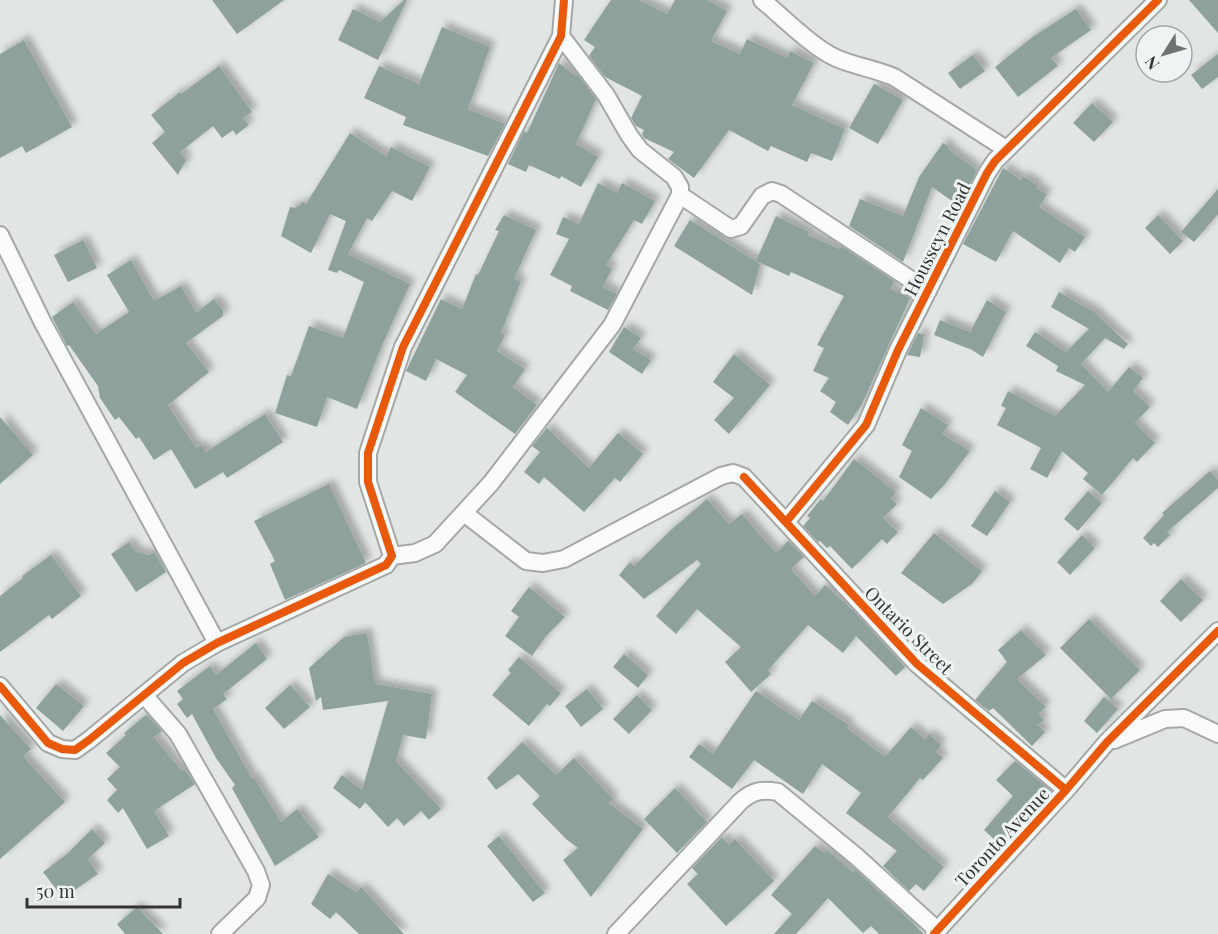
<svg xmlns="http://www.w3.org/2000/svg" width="1218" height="934" viewBox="0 0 1218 934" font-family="'Playfair Display',serif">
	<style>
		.building { fill: #8ea19d; filter: url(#shadow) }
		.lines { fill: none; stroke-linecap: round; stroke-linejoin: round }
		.street-casing { stroke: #a4a8a6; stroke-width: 20 }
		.street { stroke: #fafbfb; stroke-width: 16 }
		.cycleway-casing { stroke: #edf4f3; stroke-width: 11 }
		.cycleway { stroke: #e8590c; stroke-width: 8 }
		.labels { text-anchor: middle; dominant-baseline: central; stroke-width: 6; stroke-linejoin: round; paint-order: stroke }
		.street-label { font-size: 18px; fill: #323534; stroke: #edf4f3 }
	</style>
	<defs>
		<filter id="shadow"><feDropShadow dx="5.5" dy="-5.5" stdDeviation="3" flood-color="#0004"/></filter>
	</defs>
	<rect width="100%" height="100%" fill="#e1e6e4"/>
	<path class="building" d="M212,0H284L237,34Z
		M404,0H407L378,60L338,40L353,9L380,22Z
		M611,0H639L667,14L675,0H707L727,11L711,41L740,54L747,39L787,58L790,51L814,63L792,105L845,129L832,161L811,153L807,162L771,146L768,151L729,130L694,178L668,159L674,152L644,138L642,134L644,130L636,126L631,118L642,96L605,77L589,56L595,47L584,40Z
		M1189,0H1218V33Z
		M1076,9L1091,30L1051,58L1058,66L1018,97L995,67L1034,36Z
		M442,27L490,47L468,109L505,124L488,156L403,125L406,117L364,98L379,66L419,84Z
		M24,40L72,127L26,153L22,146L0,158V54Z
		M1218,54V77L1202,89L1191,75Z
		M973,55L985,71L960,89L948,73Z
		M559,63L576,76L577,74L596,99L576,144L598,157L581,187L561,176L560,179L529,165L526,172L508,164L524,131L527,133Z
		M219,66L252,112L243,118L249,125L236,135L233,130L222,138L213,126L180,152L186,160L178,175L152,143L165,132L151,115L180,92L181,94Z
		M874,84L903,100L878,144L849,128Z
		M1092,103L1113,122L1094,142L1073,123Z
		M350,133L386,156L391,147L430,167L412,201L392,191L372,221L367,218L348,254L410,284L382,345L357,409L327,397L317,427L275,413L287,375L291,376L309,326L343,338L364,282L339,270L337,273L328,270L346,221L330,214L311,253L281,236L290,207L296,208L303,202L306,204Z
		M943,143L949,147L948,149L977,170L959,206L932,187L903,262L849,226L860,199L903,216L919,177Z
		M1003,168L1021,180L1023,176L1038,186L1036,188L1047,194L1039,207L1085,237L1075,252L1069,248L1060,263L1013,231L996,262L963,244Z
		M598,183L617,193L622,183L655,201L642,224L634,220L606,265L612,268L603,287L617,294L608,310L570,291L572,286L550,275L569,239L556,234L563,217L579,224Z
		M1218,189V214L1194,242L1181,232Z
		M504,215L536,230L514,279L521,281L501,333L505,335L497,351L525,369L513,387L537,405L515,434L455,392L467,375L436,359L426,381L406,371L441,299L462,309L476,274L478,275L499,231L495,230Z
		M1158,215L1183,241L1170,254L1145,228Z
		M776,216L809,232L808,235L840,249L841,246L894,281L891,289L910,298L862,404L848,425L830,412L836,402L820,391L829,378L813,371L824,348L817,345L844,296L791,272L789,276L756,261Z
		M690,220L760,264L752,295L674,246Z
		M83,240L97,268L68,282L54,255Z
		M131,260L154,301L181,286L196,313L214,299L223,310V316L186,343L209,372L168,405L196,448L201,445L206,452L265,414L283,442L227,478L223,472L195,489L171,449L154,460L139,437L136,439L119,417L115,420L100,398L98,386L69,345L67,346L52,317L73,302L96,334L129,312L107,275Z
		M1059,292L1094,312L1128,344L1124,349L1105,338L1081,364L1108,392L1129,367L1143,378L1133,391L1150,407L1135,423L1155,443L1137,462L1133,458L1102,495L1083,479L1088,473L1062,451L1047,478L1030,469L1041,448L997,425L1006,408L1001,406L1008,391L1055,416L1085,385L1056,371L1058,366L1026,346L1035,332L1066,352L1089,329L1051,307Z
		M987,300L1006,312L983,357L972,350L934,335L940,320L970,332Z
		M624,327L641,338L633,349L651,360L642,374L609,352Z
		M918,333L924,334L920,357L907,355Z
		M734,354L770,385L729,434L714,420L734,398L713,382Z
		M921,408L948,425L942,434L970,451L944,485L931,499L899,477L912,451L902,445Z
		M0,417L33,455L0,484Z
		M547,428L589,468L618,433L643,454L620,482L615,478L584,512L544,477L539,484L524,472L540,452L532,446Z
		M854,459L896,492L891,499L897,504L883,518L898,532L887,544L882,539L852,569L830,546L827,548L820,541L818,542L803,526L810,518L807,516L821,499L823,501Z
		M1210,471L1218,480V488L1167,532L1170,535L1158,547L1154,543L1151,546L1143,538L1164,515L1162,513Z
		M329,484L366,563L285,600L270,564L275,561L254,521Z
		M995,491L1010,502L987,536L971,526Z
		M1088,491L1102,503L1078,531L1064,519Z
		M707,499L729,524L742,514L776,553L788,541L804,557L791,569L815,596L825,585L853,610L905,667L896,676L856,636L843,653L808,625L768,670L771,674L751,692L725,662L741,647L697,609L676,634L656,616L701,564L697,560L644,599L619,575L630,562L634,566L671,530Z
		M934,533L982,571L972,584L943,604L901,573Z
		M1082,535L1095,548L1070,575L1057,562Z
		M129,542L136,552L149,555L154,552L166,572L136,592L111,554Z
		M51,555L81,596L52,619L49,615L0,652V596L23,578L22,576Z
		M1181,579L1203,600L1181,622L1160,601Z
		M529,587L565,617L546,636L532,656L505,636L519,617L511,611Z
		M1089,619L1140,670L1111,699L1060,648Z
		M1021,630L1046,655L1017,679L1046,707L1038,714L1044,720L1038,725L1045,732L1032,746L993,708L989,711L975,700L1007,662L998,650Z
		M367,633L375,684L432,694L426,739L403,735L396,761L441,809L429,820L421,811L404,826L397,818L388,827L365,802L360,809L333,788L342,775L362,790L388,701L323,710L321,697L316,701L309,668L344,637Z
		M256,643L267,659L223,694L227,699L213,709L252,779L254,778L281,822L297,809L319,837L275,866L232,788L235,785L216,758L192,714L187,718L177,704L183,699L177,691L210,666L216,675Z
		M624,654L648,675L638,688L613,667Z
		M519,657L561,693L550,706L547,704L529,726L492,695L511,673L508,670Z
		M56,684L84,706L63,731L36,708Z
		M290,685L310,707L284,729L265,708Z
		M587,689L603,709L581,727L565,706Z
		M756,691L799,720L812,701L849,725L847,728L885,757L911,727L925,739L929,734L941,745L936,752L943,758L923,780L920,778L888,817L944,867L924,891L916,884L909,891L883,866L897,851L846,813L861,793L822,764L803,794L754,760L732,789L689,757L699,744L713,754Z
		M637,695L652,710L629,734L613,719Z
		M1104,697L1118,709L1097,733L1084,721Z
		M0,715L31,749L23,756L65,802L0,859Z
		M146,715L162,731L154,737L182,771L184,769L195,784L154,811L169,836L147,849L123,808L118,813L107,800L117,790L107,779L120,767L106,753L126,735L124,733Z
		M522,742L556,775L574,758L613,799L609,803L643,829L591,897L563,860L578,848L566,839L532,804L540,796L518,774L496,790L487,778Z
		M1015,761L1051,791L1031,813L1028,811L999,844L984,830L1013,796L996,780Z
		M675,788L707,822L677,853L644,819Z
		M92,829L105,843L88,859L98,874L63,898L43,872L67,854Z
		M499,836L545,893L533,902L487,846Z
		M722,837L729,845L735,839L774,881L726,926L687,884L698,874L692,868Z
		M815,846L824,853L827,850L853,872L855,869L924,934H879L871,926L863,933L828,898L796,934H774L792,914L771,895Z
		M328,874L356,892L361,887L404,934H359L336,912L330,919L311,904Z
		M137,907L163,934H125L117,924Z"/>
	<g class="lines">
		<g class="street-casing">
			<path id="street" d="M762,0C784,18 812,47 836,58C854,66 875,69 894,77L1006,149
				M680,195L731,229L741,226L762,196L772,191L781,194L928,291
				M0,235L43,323L217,643
				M464,513L526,561L543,563L564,559L721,476L733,473L744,477L917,664L1066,790
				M786,522L866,425L898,350L987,173L995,161L1158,0
				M392,556L415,553L435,544L491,483L612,325L680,195V187L674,177L640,150L629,135L606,95L561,36
				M0,686L48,743L62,749L75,750L89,740L183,663L217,643L386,565L392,556L368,482V453L403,347L561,36L564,0
				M144,695L178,734L256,871L261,885L257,898L220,934
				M1114,740L1165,719L1184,718L1218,734
				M616,934L740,802C752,791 761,789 778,792L857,857L937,930
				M934,934L1066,790L1107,742L1218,631"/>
		</g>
		<use href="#street" class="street"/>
		<g class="cycleway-casing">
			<path id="cycleway" d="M744,477L917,664L1066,790
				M786,522L866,425L898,350L987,173L995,161L1158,0
				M0,686L48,743L62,749L75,750L89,740L183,663L217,643L386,565L392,556L368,482V453L403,347L561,36L564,0
				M934,934L1066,790L1107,742L1218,631"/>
		</g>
		<use href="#cycleway" class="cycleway"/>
	</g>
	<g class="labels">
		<g class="street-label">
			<text transform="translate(937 239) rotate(-63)">Housseyn Road</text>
			<text transform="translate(909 630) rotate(45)">Ontario Street</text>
			<text transform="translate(1002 837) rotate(-47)">Toronto Avenue</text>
		</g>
	</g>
	<g transform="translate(1164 54) rotate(233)"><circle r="28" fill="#edf4f3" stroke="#a2a8a7" stroke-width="1.5"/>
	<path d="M0-4.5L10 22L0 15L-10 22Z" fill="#6f7372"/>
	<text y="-9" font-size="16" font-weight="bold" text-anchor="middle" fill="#323534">N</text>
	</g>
	<path d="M27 898v9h153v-9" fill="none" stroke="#323534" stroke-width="3"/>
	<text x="36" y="898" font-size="18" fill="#323534" stroke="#edf4f3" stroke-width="4.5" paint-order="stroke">50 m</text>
</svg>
